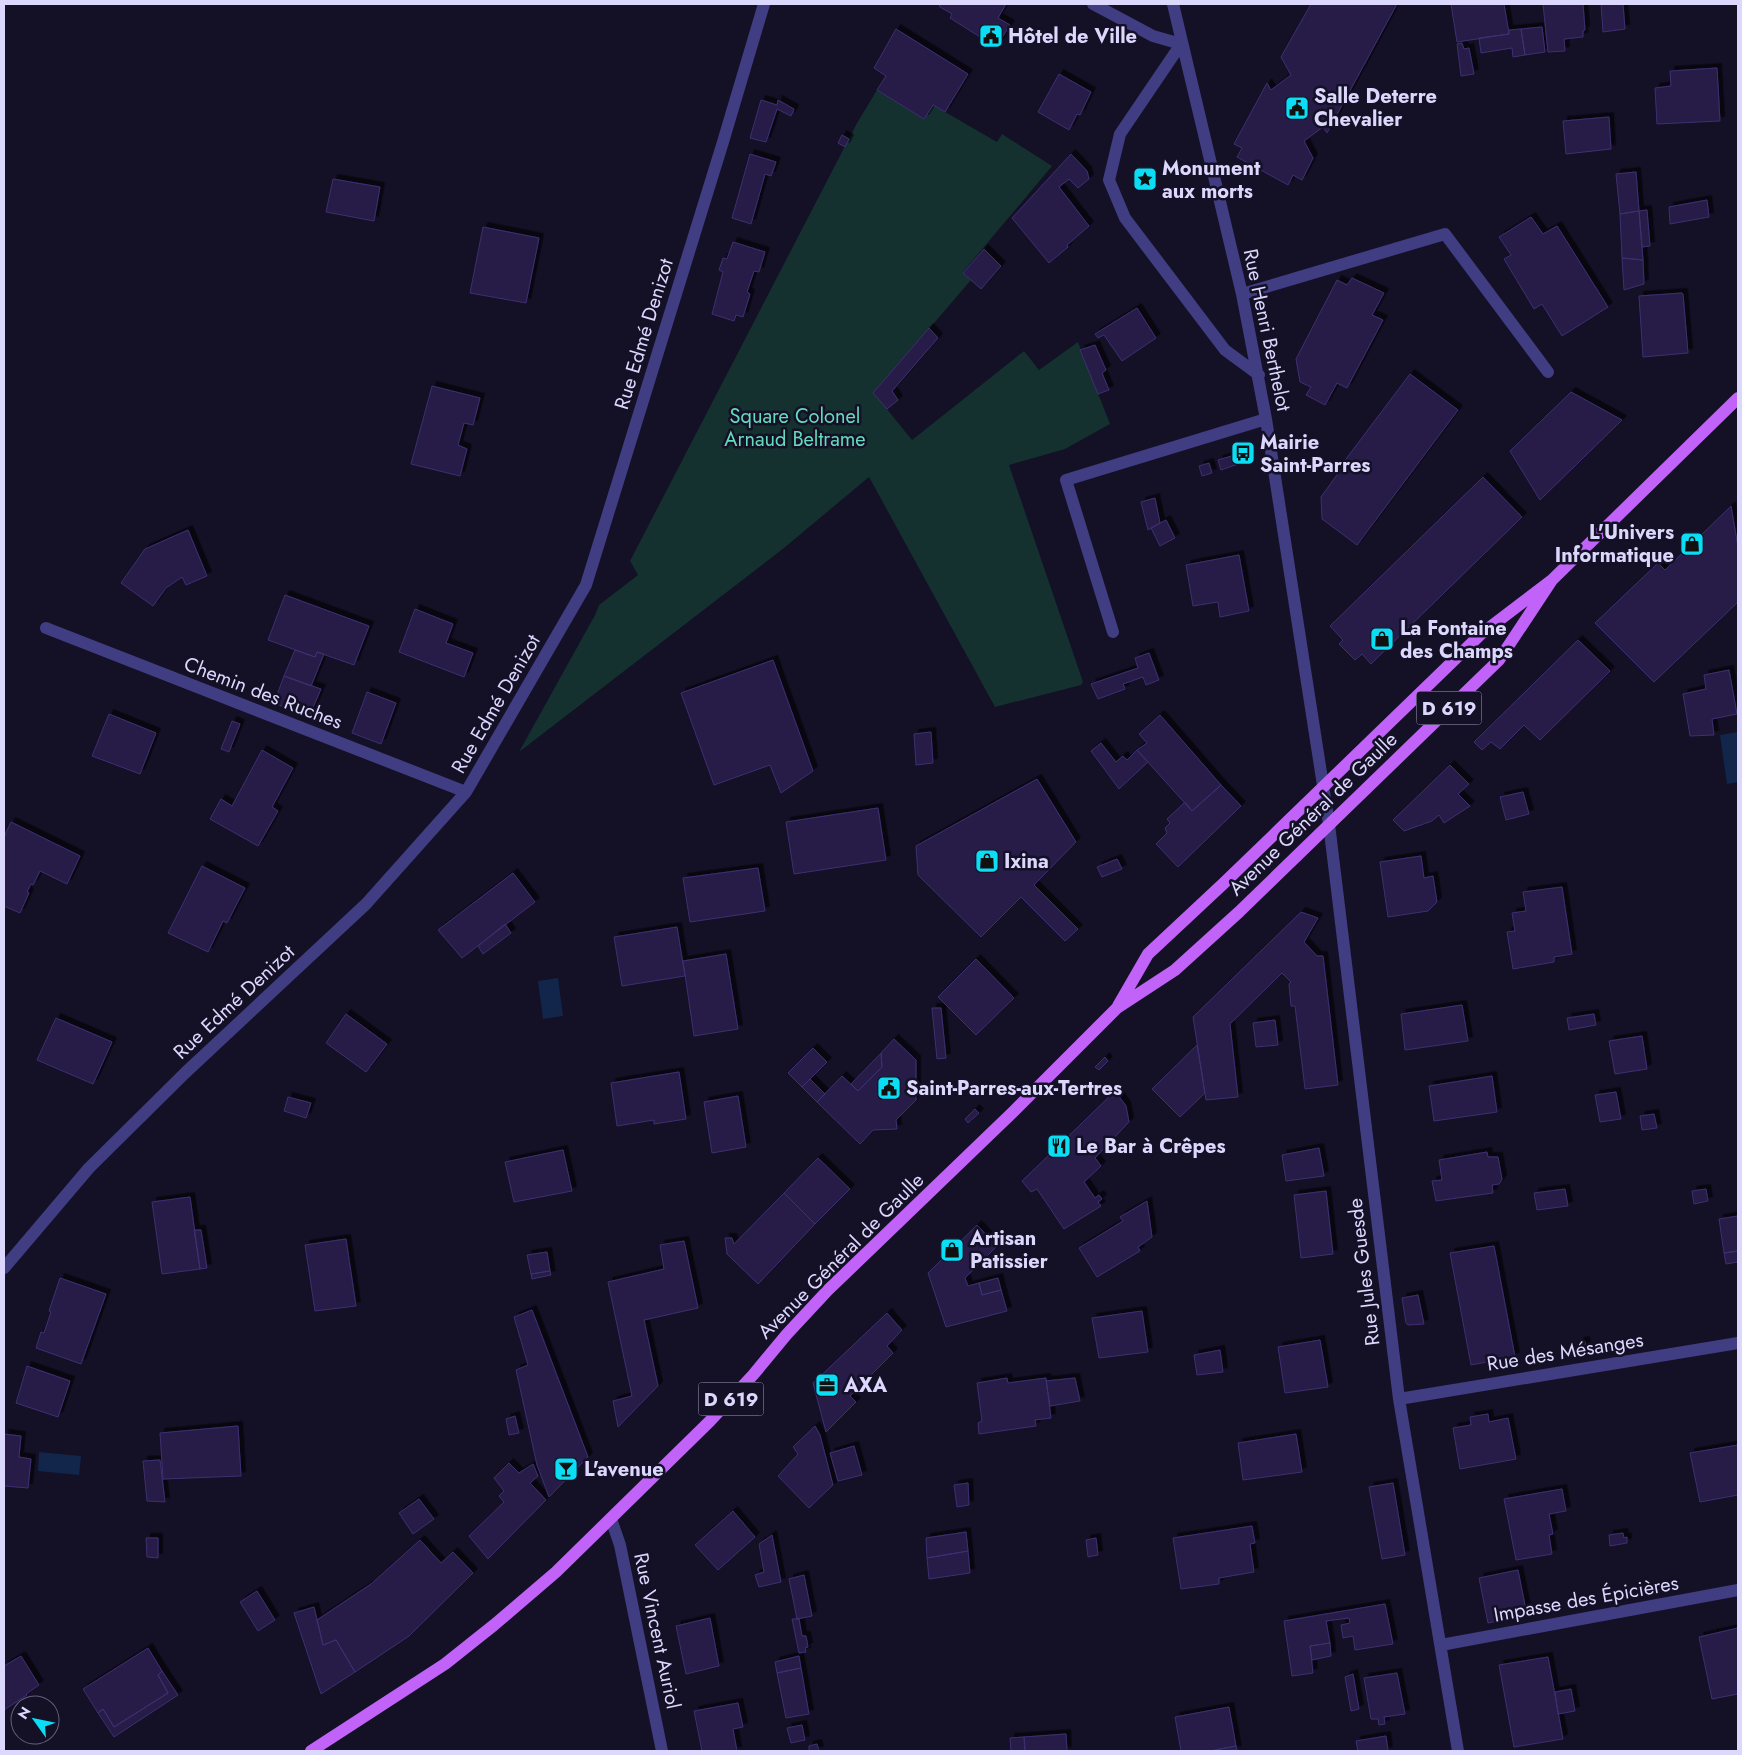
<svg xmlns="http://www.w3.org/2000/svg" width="1742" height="1755" viewBox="0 0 1742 1755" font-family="Jost,sans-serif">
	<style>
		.green { fill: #14302f }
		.water { fill: #11264a }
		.building { fill: #261d46; stroke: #3d3071; filter: url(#shadow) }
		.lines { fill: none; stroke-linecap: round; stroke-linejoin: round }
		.minor { stroke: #403d83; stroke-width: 12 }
		.major { stroke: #c163f9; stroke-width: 12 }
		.labels { text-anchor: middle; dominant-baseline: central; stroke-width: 5; stroke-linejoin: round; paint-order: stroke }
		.shield { fill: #141026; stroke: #a09bbc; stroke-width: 1 }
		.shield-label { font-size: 19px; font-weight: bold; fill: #dcd7fd }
		.poi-label { font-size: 20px; font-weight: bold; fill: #dcd7fd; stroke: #141026; text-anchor: start }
		.street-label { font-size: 20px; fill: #dcd7fd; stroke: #141026 }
		.park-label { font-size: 20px; fill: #65dbbe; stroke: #141026 }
	</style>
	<defs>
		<filter id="shadow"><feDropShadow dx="4.5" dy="-4.5" stdDeviation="0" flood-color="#0009"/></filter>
	</defs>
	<rect width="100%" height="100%" fill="#141026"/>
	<path class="green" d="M877,90L924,119L933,105L997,142L1002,134L1052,166L963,272L971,280L874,393L912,440L1024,351L1039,370L1078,342L1110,424L1065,449L1009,465L1083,682L1081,685L995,707L869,477L784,548L519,752L595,615L599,605L638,575L630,561L857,123Z"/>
	<path class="water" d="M1738,732V782L1727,784L1720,735Z
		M558,978L563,1016L543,1019L538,981Z
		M39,1452L81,1456L79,1475L38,1471Z"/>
	<path class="building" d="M939,4H1006L998,18L1010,25L996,47L950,18L952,14L940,7Z
		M1311,4H1397L1327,133L1323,127L1304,141L1313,158L1302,180L1293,175L1288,185L1237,157L1242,148L1234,144L1267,83L1271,90L1291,75L1281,57Z
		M1451,4H1504L1509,34L1457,42Z
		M1543,4H1583L1585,30L1583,31V37L1564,39L1565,51L1548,52Z
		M1601,4H1623L1625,29L1603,32Z
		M1542,27L1545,52L1525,55L1521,29Z
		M896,29L968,74L945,112L933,105L924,119L877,90L886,76L874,68Z
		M1521,29L1525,55L1513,57L1512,48L1481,53L1479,38L1509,34V30Z
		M1462,43L1464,49L1469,48L1474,74L1461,76L1457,44Z
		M1717,68L1720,121L1657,124L1655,88L1671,86L1670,71Z
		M1059,74L1091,92L1080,115L1077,114L1069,130L1038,112Z
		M761,100L777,105L778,100L794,109L791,116L777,109L766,142L750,138Z
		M1609,117L1611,149L1566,154L1563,121Z
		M842,135L849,139L845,147L838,143Z
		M750,154L776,162L771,176L765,174L751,224L732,218Z
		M1071,154L1087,171L1089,179L1078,188L1069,179L1059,187L1089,226L1067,245L1068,247L1049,263L1012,218Z
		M1636,172L1639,211L1620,214L1616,174Z
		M333,179L380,187L374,221L326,212Z
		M1707,200L1709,217L1670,224L1669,207Z
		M1647,210L1650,246L1642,247L1639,211Z
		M1639,211L1643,260L1622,258L1620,214Z
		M1531,217L1543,234L1557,226L1608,307L1562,336L1542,304L1534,309L1504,259L1511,255L1499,237Z
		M483,227L539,238L526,303L470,293Z
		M733,242L765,252L759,272L754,271L747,292L750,294L743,317L736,315L734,321L712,314L723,272L719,270L723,258L727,259Z
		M984,249L1001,266L981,289L963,273Z
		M1622,258L1643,260L1644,284L1624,290Z
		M1352,278L1384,293L1372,315L1383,320L1347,388L1337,383L1325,405L1306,395L1311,387L1300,382L1296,359L1337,280L1347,285Z
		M1682,293L1683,294L1688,353L1643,357L1639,296Z
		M1137,308L1156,338L1122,361L1104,335L1098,338L1095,334Z
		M929,328L938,338L892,391L898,400L887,409L873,393Z
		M1095,345L1106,370L1102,373L1109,390L1098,394L1080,350Z
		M1410,374L1458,410L1357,545L1322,519L1321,497L1342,468L1340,467Z
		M432,386L480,398L473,425L464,423L458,445L467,449L460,476L411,464Z
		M1571,392L1622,420L1540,500L1510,451Z
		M1235,455L1238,464L1221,470L1218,460Z
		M1209,463L1212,473L1202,476L1199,466Z
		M1483,477L1522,517L1371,664L1362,654L1355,660L1339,644L1343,640L1330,626Z
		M1155,498L1160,523L1148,530L1141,502Z
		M1731,506L1738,547V602L1654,682L1595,623L1658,563L1665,570Z
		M1166,520L1175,538L1160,546L1151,528Z
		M188,530L207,576L186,585L182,577L166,588L153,606L121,583L145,549Z
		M1239,555L1249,611L1220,617L1218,602L1193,606L1186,565Z
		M285,595L369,626L354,665L317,652L315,657L268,640Z
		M415,609L453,624L446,643L473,653L464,677L399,652Z
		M1578,640L1610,671L1540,740L1524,725L1500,749L1491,742L1482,750L1474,742Z
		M295,650L315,657L317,652L324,654L311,686L284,676Z
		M1149,653L1159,680L1146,685L1143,677L1123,684L1125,689L1098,699L1091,684L1138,668L1135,658Z
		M773,660L813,771L781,793L770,765L714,785L681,693Z
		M1729,670L1737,714L1712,719L1714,735L1690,736L1683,694L1706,689L1704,675Z
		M284,676L321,689L309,717L274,703Z
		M367,692L396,703L381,744L352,733Z
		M109,714L156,733L140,774L92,756Z
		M1160,715L1221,785L1192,811L1137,750L1147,743L1139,734Z
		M232,721L240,724L229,752L221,749Z
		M931,732L933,763L916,765L914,734Z
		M1101,743L1116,762L1123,756L1127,760L1137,750L1148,762L1119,789L1091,751Z
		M262,750L293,768L272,807L278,811L258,846L210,819L221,799L232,806Z
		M1450,765L1469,784L1458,794L1470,806L1444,823L1439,815L1432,821L1404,831L1393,820Z
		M1037,779L1076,842L1034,885L1078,929L1065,941L1021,897L981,937L918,875L916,846Z
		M1221,785L1241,806L1178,867L1156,844L1167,833L1165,828L1170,823L1167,819L1185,802L1192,811Z
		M1523,792L1529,814L1506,820L1500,797Z
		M878,808L886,860L794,874L786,822Z
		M11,822L80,856L67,884L40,871L33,885L31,884L27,892L29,893L20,913L4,906V837Z
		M1421,856L1424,878L1433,876L1437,902L1428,911L1388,917L1380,862Z
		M1117,859L1122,869L1102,877L1097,867Z
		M202,866L245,888L227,923L223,921L208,952L168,933Z
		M758,868L765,911L690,922L683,878Z
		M513,873L535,902L462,958L438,930Z
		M1562,887L1572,954L1554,957V962L1513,969L1507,932L1515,931L1512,913L1526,911L1523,892Z
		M1301,912L1318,918L1304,942L1317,956H1323L1338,1085L1305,1089L1295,1006H1291L1289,984L1291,982L1282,973L1230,1024L1238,1097L1206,1100L1193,1017Z
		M505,924L511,933L483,954L478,946Z
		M677,927L685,976L622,986L614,937Z
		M726,954L738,1029L694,1036L683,961Z
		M976,959L1014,998L976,1035L938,997Z
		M1462,1005L1468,1041L1405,1050L1401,1014Z
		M932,1008H941L946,1058L937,1059Z
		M346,1014L387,1044L366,1072L326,1043Z
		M1594,1014L1596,1025L1569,1030L1567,1018Z
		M56,1018L112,1042L93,1084L37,1060Z
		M1275,1020L1278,1045L1256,1047L1253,1023Z
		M1642,1036L1647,1069L1615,1074L1609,1041Z
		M894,1039L916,1060V1100L896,1120L897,1129L873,1130L860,1144L817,1102L842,1076L858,1091L882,1067L881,1053Z
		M1197,1045L1205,1093L1180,1117L1152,1089Z
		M813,1048L827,1062L802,1087L788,1073Z
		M881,1053L882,1067L858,1091L851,1084Z
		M1105,1057L1108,1061L1099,1070L1095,1067Z
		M679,1072L686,1119L654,1124V1120L617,1126L611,1083Z
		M1492,1076L1497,1112L1434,1121L1429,1086Z
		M810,1079L825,1094L817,1102L802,1087Z
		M1115,1091L1126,1106L1129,1122L1095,1158L1101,1166L1084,1182L1095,1198L1099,1195L1102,1199L1098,1202L1101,1206L1064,1229L1037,1189L1031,1192L1022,1181Z
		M1616,1092L1621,1119L1600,1122L1595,1095Z
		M738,1096L746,1147L712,1153L704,1102Z
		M288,1097L311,1103L306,1118L284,1111Z
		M975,1109L979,1113L968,1123L965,1119Z
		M1654,1114L1657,1128L1642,1130L1640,1116Z
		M1319,1148L1324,1176L1286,1181L1282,1155Z
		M563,1150L572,1191L514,1202L505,1162Z
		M1487,1152L1488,1157H1498L1502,1179L1499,1184L1492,1185L1493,1193L1436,1201L1432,1181L1442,1180L1439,1160Z
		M818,1158L850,1189L815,1224L784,1193Z
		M1565,1189L1568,1206L1537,1210L1534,1193Z
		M1706,1189L1708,1201L1694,1204L1692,1191Z
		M1326,1191L1333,1254L1301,1258L1294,1195Z
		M784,1193L815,1224L758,1284L727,1254L725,1238H732L734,1244Z
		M190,1197L200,1269L162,1274L152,1202Z
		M1147,1201L1152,1237L1138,1247L1140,1251L1097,1277L1079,1248L1123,1221L1120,1217Z
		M1738,1216V1251L1724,1253L1719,1219Z
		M977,1225L997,1246L965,1278L968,1286L979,1283L982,1295L1001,1290L1007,1311L946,1327L928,1273Z
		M194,1230H201L207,1268L200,1269Z
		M346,1239L356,1306L315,1311L305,1245Z
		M684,1241L698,1308L644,1320L658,1386L618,1427L613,1401L632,1396L608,1282L664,1269L660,1245Z
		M1494,1246L1515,1357L1471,1365L1450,1253Z
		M1738,1251V1262L1726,1264L1724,1253Z
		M547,1252L550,1271L531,1274L527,1255Z
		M550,1271L551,1275L532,1279L531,1274Z
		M60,1278L106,1294L81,1364L36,1348L41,1332L44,1333L51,1312L49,1311Z
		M998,1278L1001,1290L982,1295L979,1283Z
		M1418,1295L1424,1324L1408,1325L1406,1323L1402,1298Z
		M532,1310L588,1457L549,1497L537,1465L516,1370L528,1365L514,1317Z
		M1142,1311L1148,1352L1099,1358L1092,1318Z
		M887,1313L902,1330L887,1346L893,1353L850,1396L856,1402L826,1432L813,1383Z
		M1320,1340L1328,1387L1285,1393L1278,1347Z
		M1585,1341L1586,1349L1581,1350L1579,1342Z
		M1220,1350L1223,1372L1197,1375L1194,1355Z
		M27,1366L70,1381L58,1417L16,1403Z
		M1007,1378L1008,1383L1046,1378L1051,1418L1035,1420L1036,1426L979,1434L978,1423L982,1421L977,1383Z
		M1075,1378L1080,1401L1050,1406L1046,1381Z
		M1488,1414L1489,1422L1508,1418L1516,1459L1460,1469L1453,1428L1471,1425L1470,1417Z
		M515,1416L519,1433L509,1435L506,1419Z
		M238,1426L241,1476L163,1479L160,1433Z
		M815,1426L820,1435L833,1485L809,1508L778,1476L798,1454L793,1447Z
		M4,1434L21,1436L19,1457L31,1459L28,1488L4,1486Z
		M1296,1434L1302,1472L1243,1480L1238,1443Z
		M1738,1445V1495L1700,1502L1690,1453Z
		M854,1446L862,1475L838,1481L830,1453Z
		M160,1460L165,1502L147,1501L143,1461Z
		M509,1463L519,1473L533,1464L538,1476L530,1483L546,1500L488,1559L469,1536L504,1502L499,1496L504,1491L494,1478Z
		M968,1483L969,1505L957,1507L954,1485Z
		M1393,1483L1405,1555L1382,1559L1369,1487Z
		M1562,1489L1566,1511L1549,1514L1553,1534L1549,1535L1552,1554L1516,1560L1504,1499Z
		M419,1499L434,1519L413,1534L399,1513Z
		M733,1511L755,1537L718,1570L695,1545Z
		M1252,1526L1255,1543L1250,1544L1254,1572L1219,1578V1584L1181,1589L1173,1538Z
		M966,1532L968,1551L927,1558L926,1538Z
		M1623,1533L1624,1538L1627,1537V1543L1610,1546L1609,1535Z
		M772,1535L781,1582L759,1587L755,1575L764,1572L759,1544Z
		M146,1538H158V1558L147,1557Z
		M1096,1538L1098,1555L1088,1557L1086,1540Z
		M420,1540L441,1563L453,1552L473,1573L409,1636L355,1672L336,1640L323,1645L317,1620L371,1584Z
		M968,1551L970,1573L929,1579L927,1558Z
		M1518,1570L1527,1615L1488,1623L1479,1578Z
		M804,1575L812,1616L797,1619L789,1579Z
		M257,1591L275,1620L258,1631L240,1602Z
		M1385,1604L1393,1644L1355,1650L1353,1636L1343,1638L1341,1625L1350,1623L1349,1618L1326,1621L1330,1643L1310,1646L1313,1673L1292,1676L1284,1621Z
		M314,1607L323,1645L336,1640L355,1672L321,1694L294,1613Z
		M710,1618L719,1666L686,1674L676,1626Z
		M792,1619H799L802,1636H806L808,1647L805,1648L806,1652L799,1653Z
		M1738,1628V1694L1712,1699L1699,1637Z
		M1330,1643L1331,1656L1312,1660L1310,1646Z
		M148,1648L162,1671L158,1675L168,1693L114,1727L103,1709L98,1713L83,1689Z
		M21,1656L39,1685L26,1694L27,1695L4,1710V1666Z
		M799,1656L801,1668L777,1673L775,1662Z
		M1548,1657L1563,1739L1514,1747L1499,1665Z
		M801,1668L809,1714L786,1718L777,1673Z
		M162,1671L178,1695L114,1737L98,1713L103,1709L114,1727L168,1693L158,1675Z
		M1397,1673L1405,1714L1384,1717L1385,1724L1379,1725L1378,1719H1371L1364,1678Z
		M1353,1674L1359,1709L1351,1711L1345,1677Z
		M1571,1689L1575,1711L1558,1714L1555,1692Z
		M738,1703L743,1727L733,1729L737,1751H702L694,1711Z
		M1229,1707L1236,1746L1210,1751H1181L1175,1717Z
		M802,1725L805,1740L791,1743L787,1728Z
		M1066,1734L1067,1751H1025L1024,1737Z
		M1386,1736L1388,1751H1358L1356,1741Z
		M1024,1737L1025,1751H1011L1010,1738Z
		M817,1744L819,1751H809V1746Z
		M1236,1746L1237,1750L1210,1751Z"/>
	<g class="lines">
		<path class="minor" d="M1093,4L1153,36L1181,44L1120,134L1109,180L1125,218L1225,350L1259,375
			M1173,4L1242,294L1266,419L1329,824L1399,1399L1458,1751
			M1242,294L1445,234L1548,372
			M46,628L466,792
			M1113,632L1066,480L1266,419
			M4,1268L89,1168L185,1073L366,904L466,792L586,585L723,142L764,4
			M1399,1399L1738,1343
			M611,1519L620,1545L662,1751
			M1441,1645L1738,1590"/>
		<path class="major" d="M1118,1006L1148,954L1224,883L1481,634L1552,580L1738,398
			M311,1751L445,1664L494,1625L556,1572L710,1421L753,1375L787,1334L828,1290L1013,1112L1117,1008L1175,970L1239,912L1499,660L1552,580"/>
	</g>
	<defs>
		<g id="civic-square" transform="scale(1.25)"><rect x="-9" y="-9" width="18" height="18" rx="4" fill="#0bddf5" stroke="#141026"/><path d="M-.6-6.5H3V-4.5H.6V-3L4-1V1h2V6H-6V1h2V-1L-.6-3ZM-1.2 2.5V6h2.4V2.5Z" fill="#111"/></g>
		<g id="sight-square" transform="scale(1.25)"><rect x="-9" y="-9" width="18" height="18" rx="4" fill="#0bddf5" stroke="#141026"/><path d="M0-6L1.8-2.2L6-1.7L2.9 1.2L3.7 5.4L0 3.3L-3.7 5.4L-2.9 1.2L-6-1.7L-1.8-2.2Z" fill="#111"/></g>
		<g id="bus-square" transform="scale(1.25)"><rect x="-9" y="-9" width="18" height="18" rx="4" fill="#0bddf5" stroke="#141026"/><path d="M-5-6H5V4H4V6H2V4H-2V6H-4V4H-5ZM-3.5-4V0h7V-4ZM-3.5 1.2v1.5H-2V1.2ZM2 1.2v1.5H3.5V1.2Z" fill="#111"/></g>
		<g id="shop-square" transform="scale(1.25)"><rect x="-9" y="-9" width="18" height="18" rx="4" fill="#0bddf5" stroke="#141026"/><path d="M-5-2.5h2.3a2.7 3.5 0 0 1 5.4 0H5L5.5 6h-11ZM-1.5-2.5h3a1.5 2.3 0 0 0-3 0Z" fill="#111"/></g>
		<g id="restaurant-square" transform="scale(1.25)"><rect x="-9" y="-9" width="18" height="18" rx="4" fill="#0bddf5" stroke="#141026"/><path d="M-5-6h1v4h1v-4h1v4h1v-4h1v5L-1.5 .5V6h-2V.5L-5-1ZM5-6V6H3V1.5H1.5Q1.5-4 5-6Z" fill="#111"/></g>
		<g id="office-square" transform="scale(1.25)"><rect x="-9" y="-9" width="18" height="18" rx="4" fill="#0bddf5" stroke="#141026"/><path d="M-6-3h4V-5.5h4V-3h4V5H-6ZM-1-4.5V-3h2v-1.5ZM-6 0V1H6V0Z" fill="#111"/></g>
		<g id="bar-square" transform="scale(1.25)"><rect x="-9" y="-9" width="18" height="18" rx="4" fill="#0bddf5" stroke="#141026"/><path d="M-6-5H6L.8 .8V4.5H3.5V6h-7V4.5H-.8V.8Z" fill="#111"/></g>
	</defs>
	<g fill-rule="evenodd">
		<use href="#civic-square" x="991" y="36"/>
		<use href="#civic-square" x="1297" y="108"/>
		<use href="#sight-square" x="1145" y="179"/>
		<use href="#bus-square" x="1243" y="453"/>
		<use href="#shop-square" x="1692" y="544"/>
		<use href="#shop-square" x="1382" y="639"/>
		<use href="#shop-square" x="987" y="861"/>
		<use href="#civic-square" x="889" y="1088"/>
		<use href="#restaurant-square" x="1059" y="1146"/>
		<use href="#shop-square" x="952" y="1250"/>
		<use href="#office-square" x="827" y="1385"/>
		<use href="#bar-square" x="566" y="1469"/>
	</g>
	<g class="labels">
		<g class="shield">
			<rect x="1416.5" y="691.5" width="65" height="33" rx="4"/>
			<rect x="698.5" y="1382.5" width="65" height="33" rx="4"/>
		</g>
		<g class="shield-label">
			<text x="1449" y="708">D 619</text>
			<text x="731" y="1399">D 619</text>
		</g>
		<g class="poi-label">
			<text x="1008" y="36">Hôtel de Ville</text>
			<text x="1314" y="96">Salle Deterre<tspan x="1314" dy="23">Chevalier</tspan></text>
			<text x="1162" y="168">Monument<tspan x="1162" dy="23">aux morts</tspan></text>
			<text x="1260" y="442">Mairie<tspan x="1260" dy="23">Saint-Parres</tspan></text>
			<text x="1674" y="532" text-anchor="end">L'Univers<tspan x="1674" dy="23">Informatique</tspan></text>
			<text x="1400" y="628">La Fontaine<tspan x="1400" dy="23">des Champs</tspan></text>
			<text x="1004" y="861">Ixina</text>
			<text x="906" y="1088">Saint-Parres-aux-Tertres</text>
			<text x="1076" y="1146">Le Bar à Crêpes</text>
			<text x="970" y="1238">Artisan<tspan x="970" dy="23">Patissier</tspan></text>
			<text x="844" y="1385">AXA</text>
			<text x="584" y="1469">L'avenue</text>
		</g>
		<g class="street-label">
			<text transform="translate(1267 330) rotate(78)">Rue Henri Berthelot</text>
			<text transform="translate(644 334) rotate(-73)">Rue Edmé Denizot</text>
			<text transform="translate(263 693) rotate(21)">Chemin des Ruches</text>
			<text transform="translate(496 704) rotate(-60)">Rue Edmé Denizot</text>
			<text transform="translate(1313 814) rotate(-44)">Avenue Général de Gaulle</text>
			<text transform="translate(234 1002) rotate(-43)">Rue Edmé Denizot</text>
			<text transform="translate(841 1256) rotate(-45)">Avenue Général de Gaulle</text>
			<text transform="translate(1364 1272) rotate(-97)">Rue Jules Guesde</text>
			<text transform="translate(1565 1352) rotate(-9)">Rue des Mésanges</text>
			<text transform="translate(1586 1599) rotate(-10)">Impasse des Épicières</text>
			<text transform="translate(657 1631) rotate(78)">Rue Vincent Auriol</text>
		</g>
		<g class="park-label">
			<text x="795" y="416">Square Colonel<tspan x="795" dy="23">Arnaud Beltrame</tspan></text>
		</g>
	</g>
	<rect width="1742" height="1755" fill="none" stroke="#dcd7fd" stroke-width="10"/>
	<g transform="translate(35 1720) rotate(303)"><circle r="24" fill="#141026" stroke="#64607c"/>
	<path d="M0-4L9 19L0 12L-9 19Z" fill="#0bddf5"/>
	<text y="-8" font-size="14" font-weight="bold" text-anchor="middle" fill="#dcd7fd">N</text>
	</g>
</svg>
